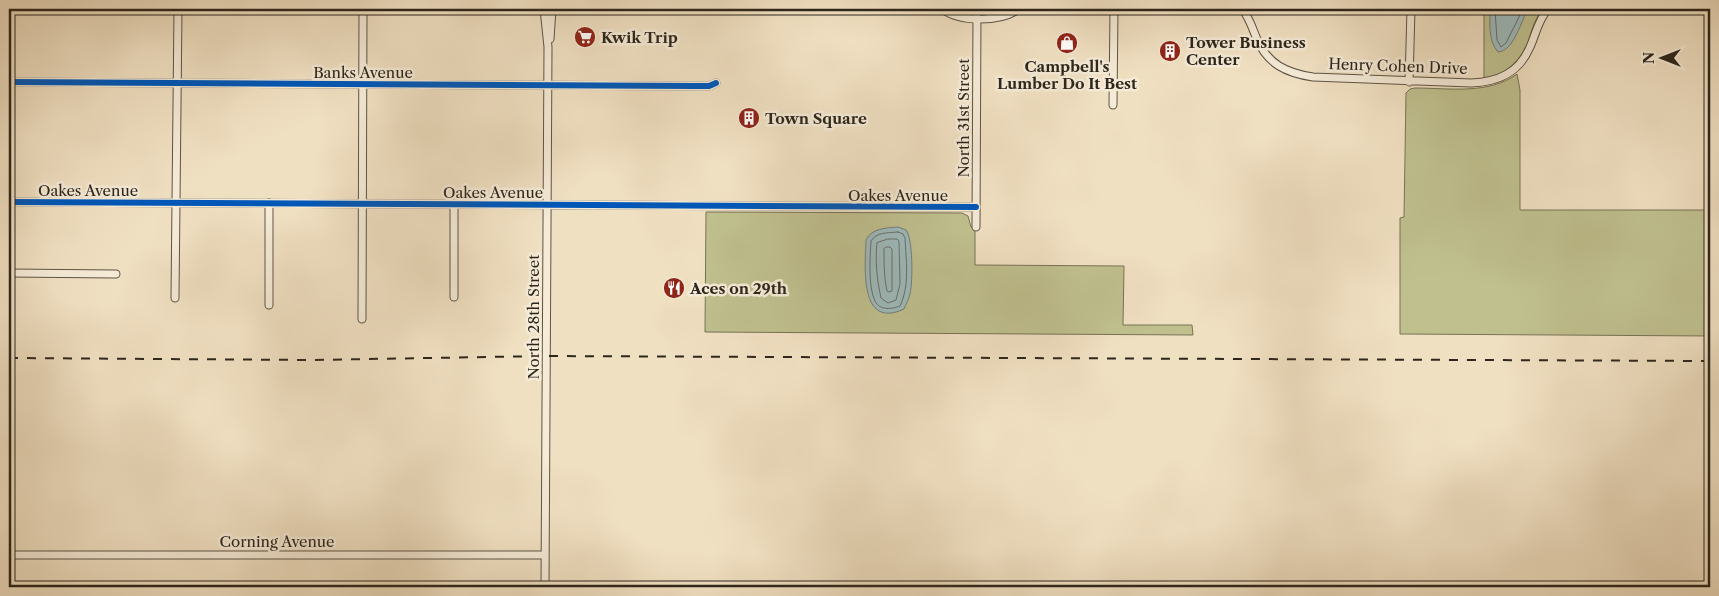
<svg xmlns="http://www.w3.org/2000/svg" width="1719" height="596" viewBox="0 0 1719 596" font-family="'Libre Caslon Text',serif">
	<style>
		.green { fill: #c0c08f; stroke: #767356 }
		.water { fill: #9ebbbd; stroke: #717f7d }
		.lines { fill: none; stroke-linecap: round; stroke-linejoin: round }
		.shore { stroke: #66706c; stroke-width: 1 }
		.street-casing { stroke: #5e5446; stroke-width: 9 }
		.street { stroke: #f5ebd7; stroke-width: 7 }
		.rail { stroke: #2d261c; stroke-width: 2; stroke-dasharray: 9 9; stroke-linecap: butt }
		.cycleway-casing { stroke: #f5ebd7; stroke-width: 9 }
		.cycleway { stroke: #0057b8; stroke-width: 6 }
		.labels { text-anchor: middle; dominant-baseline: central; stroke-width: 5; stroke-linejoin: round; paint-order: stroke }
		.poi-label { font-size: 15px; font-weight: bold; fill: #2d261c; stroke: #f5ebd7; text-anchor: start }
		.street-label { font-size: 15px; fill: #2d261c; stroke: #f5ebd7 }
	</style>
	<rect width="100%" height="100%" fill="#f0e0c2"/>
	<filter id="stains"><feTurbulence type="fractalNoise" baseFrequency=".004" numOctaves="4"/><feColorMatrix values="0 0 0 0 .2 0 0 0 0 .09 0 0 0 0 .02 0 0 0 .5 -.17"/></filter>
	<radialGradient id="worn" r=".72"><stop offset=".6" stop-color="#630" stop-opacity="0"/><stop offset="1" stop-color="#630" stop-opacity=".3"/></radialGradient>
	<path class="green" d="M1484,9H1543C1533,21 1531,34 1526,48C1519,65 1501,76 1484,79Z
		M1517,74L1520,90V210H1710V336L1400,334V218L1404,217L1406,93L1410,89L1415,88C1449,88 1488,95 1517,74Z
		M706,212L962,213L968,216L971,227H975V265L1124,266L1123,325H1192L1193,335L705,332Z"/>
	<path class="water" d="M1490,9H1528C1521,21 1514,51 1498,52C1488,41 1490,23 1490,9Z
		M898,227L906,230C913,239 913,281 910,294C909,299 906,304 904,309C859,330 865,267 866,240C872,228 886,228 898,227Z"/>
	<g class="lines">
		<path class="shore" d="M1495,9L1497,40L1501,47L1506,43L1523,9
			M898,232L903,234L905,238C906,260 910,285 900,306C892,309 880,311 875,301C868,287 870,257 871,241C876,232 888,233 898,232Z
			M888,239H897L899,241L900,284L896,300L888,303L881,298C877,280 875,261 877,243Z
			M886,247H890L892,249V291L889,292L887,291C884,277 884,263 884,249Z"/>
		<g class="street-casing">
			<path id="street" d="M544,9L548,47L545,587
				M942,9C961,23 1000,22 1019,9
				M1242,9C1249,17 1252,27 1256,37C1267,64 1286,73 1313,77L1471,83C1498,82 1519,73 1530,47C1536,34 1538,20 1548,9
				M550,39L552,9
				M9,82L694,86H709L716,83
				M1409,82L1411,9
				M1113,105L1114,9
				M9,202L976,207
				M269,203V305
				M976,227L977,9
				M9,273L116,274
				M454,297V205
				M175,298L178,9
				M362,319L363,9
				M9,555H545"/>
		</g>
		<use href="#street" class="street"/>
		<path class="rail" d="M9,358L312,360L546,356L1710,361"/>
		<g class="cycleway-casing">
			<path id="cycleway" d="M9,82L694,86H709L716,83
				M9,202L976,207"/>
		</g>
		<use href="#cycleway" class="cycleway"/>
	</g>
	<defs>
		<g id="supermarket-disc" transform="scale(1.125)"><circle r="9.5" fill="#8f2418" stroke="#f5ebd7"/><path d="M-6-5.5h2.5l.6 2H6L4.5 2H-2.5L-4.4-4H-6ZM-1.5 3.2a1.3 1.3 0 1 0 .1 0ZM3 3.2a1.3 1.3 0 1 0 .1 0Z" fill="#fff"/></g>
		<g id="shop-disc" transform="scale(1.125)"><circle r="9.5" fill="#8f2418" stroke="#f5ebd7"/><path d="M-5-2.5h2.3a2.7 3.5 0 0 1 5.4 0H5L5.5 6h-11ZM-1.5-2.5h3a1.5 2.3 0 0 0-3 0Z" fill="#fff"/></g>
		<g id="building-disc" transform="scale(1.125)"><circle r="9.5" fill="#8f2418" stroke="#f5ebd7"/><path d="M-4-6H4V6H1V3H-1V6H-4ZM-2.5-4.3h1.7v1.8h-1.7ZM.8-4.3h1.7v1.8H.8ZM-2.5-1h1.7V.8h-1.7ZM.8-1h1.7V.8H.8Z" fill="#fff"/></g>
		<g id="restaurant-disc" transform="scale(1.125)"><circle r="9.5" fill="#8f2418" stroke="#f5ebd7"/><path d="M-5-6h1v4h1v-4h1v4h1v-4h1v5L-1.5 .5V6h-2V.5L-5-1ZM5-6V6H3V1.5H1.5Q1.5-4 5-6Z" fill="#fff"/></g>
	</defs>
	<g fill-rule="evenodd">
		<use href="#supermarket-disc" x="585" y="37"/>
		<use href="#shop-disc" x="1067" y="43"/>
		<use href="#building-disc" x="1170" y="51"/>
		<use href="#building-disc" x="749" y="118"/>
		<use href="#restaurant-disc" x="674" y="288"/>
	</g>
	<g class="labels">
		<g class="poi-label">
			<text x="601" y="37">Kwik Trip</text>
			<text x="1186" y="42">Tower Business<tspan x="1186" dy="17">Center</tspan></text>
			<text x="1067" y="66" text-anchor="middle">Campbell's<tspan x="1067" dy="17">Lumber Do It Best</tspan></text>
			<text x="765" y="118">Town Square</text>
			<text x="690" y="288">Aces on 29th</text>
		</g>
		<g class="street-label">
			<text transform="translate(1398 66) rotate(2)">Henry Cohen Drive</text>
			<text x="363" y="72">Banks Avenue</text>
			<text transform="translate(963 118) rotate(-90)">North 31st Street</text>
			<text x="88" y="190">Oakes Avenue</text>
			<text x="493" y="192">Oakes Avenue</text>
			<text x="898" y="195">Oakes Avenue</text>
			<text transform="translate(533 317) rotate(-90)">North 28th Street</text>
			<text x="277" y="541">Corning Avenue</text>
		</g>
	</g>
	<rect width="1719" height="596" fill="none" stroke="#f0e0c2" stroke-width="30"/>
	<rect x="10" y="10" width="1699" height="576" fill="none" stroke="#2d261c" stroke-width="2.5"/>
	<rect x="15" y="15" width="1689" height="566" fill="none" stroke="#2d261c"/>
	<g transform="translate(1662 58) rotate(270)" stroke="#f5ebd7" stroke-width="4" paint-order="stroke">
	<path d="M0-4L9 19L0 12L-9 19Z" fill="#2d261c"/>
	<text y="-8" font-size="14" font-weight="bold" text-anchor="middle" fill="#2d261c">N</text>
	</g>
	<rect width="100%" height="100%" filter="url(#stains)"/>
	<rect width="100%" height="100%" fill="url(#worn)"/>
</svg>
